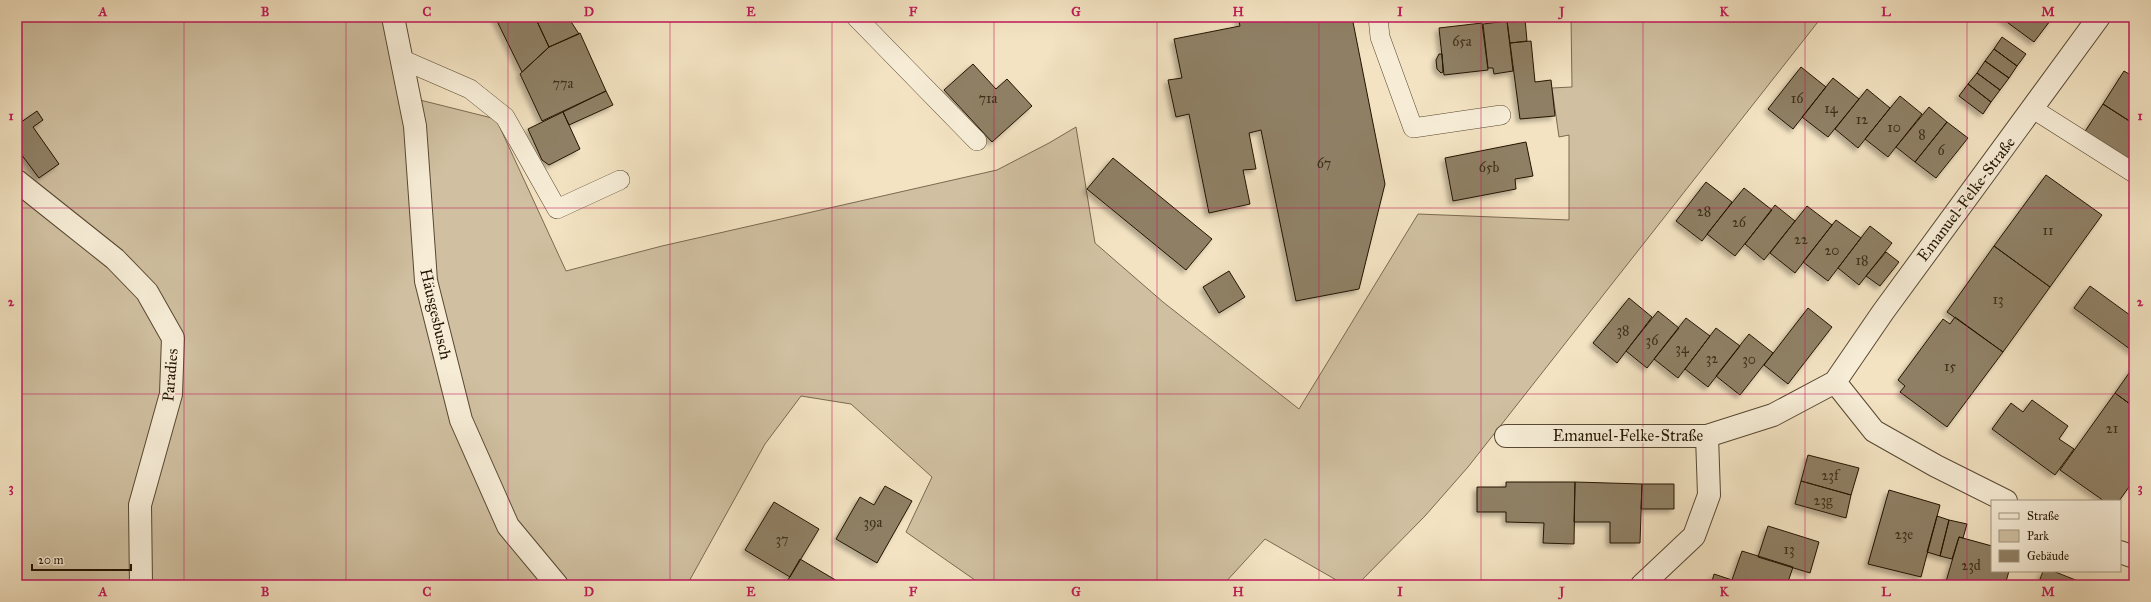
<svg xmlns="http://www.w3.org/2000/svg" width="2151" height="602" viewBox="0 0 2151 602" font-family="'IM FELL Great Primer',serif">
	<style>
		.green { fill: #d0c0a1; stroke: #7a6a51 }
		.building { fill: #8f8065; stroke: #231401; filter: url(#shadow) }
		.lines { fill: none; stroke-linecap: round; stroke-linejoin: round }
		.lane-casing { stroke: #574831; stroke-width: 20 }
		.street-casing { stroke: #574831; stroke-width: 24 }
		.lane { stroke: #f7edd7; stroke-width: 19 }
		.street { stroke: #f7edd7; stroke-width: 22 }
		.grid { fill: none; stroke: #c2185b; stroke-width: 1; stroke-opacity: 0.55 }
		.labels { text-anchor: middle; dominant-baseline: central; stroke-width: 3.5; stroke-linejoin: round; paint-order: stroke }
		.number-label { font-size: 14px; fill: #3e2f1a }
		.street-label { font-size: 16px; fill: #231401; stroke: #f7edd7 }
		.neatline { fill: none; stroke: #c2185b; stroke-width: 1.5 }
		.grid-label { font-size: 13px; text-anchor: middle; font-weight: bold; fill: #c2185b }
	</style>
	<defs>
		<filter id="shadow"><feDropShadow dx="-3.5" dy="3.5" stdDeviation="2" flood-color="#0004"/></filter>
	</defs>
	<rect width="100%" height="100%" fill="#f3e3c2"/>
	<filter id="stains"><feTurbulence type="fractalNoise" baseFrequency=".005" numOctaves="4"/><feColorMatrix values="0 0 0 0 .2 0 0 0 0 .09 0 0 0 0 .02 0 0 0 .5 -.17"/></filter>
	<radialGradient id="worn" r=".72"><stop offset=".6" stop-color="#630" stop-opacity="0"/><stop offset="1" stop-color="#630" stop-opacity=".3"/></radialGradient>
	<path class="green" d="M17,17H397L412,98L496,119L566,271L662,246L997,170L1049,143L1076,127L1095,243L1163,302L1299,409L1418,214L1569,220V135L1559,137L1552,88L1572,87L1571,17L1821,18L1468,467L1425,516L1357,585H1345L1265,539L1223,585H982L906,532L932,477L851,404L801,396L765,444L687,585H17Z"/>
	<path class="building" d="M495,17H535L549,47L522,72Z
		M535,17H568L579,34L549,47Z
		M1238,17H1352L1385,184L1359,289L1296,301L1261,130L1249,133L1256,169L1243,170L1250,204L1209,213L1189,114L1176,117L1168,80L1182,78L1174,39L1240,26Z
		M2000,17H2053L2034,42Z
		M1525,19L1527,41L1510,43L1507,21Z
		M1507,21L1513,71L1494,74L1493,68H1488L1483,24Z
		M1482,23L1488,70L1444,75L1439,28Z
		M580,33L606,91L542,121L520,74L549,47Z
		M2002,37L2026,54L2017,66L1994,49Z
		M1531,41L1535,82L1551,80L1555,116L1520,119L1510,43Z
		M1994,49L2017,66L2009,78L1985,61Z
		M1439,54H1442L1443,72L1441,73L1437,69L1436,60Z
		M1985,61L2009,78L2000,90L1977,73Z
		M973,64L996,89L1007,79L1032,106L992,142L944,90Z
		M1801,67L1826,87L1793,129L1768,109Z
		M2124,71L2134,77V124L2103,104Z
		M1977,73L2000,90L1991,102L1968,84Z
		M1833,78L1859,99L1828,137L1802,117Z
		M1968,84L1991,102L1983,114L1959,96Z
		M1867,89L1890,108L1858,148L1835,129Z
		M606,91L613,105L569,125L563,112Z
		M1900,96L1922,114L1888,157L1865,139Z
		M2103,104L2134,124V165L2084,133Z
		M1929,107L1947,122L1915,162L1896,147Z
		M37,111L43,120L33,127L59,164L39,178L21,154L17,157V125Z
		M563,112L580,149L549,165L542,160L528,129Z
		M1947,122L1968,138L1936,178L1915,162Z
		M1526,142L1533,176L1515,179L1516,189L1453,201L1445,158Z
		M1113,158L1212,239L1186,270L1087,189Z
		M2046,175L2102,215L2050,287L1994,246Z
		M1706,182L1732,202L1702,241L1676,221Z
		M1744,188L1772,210L1735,256L1707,234Z
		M1775,205L1795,221L1764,260L1745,244Z
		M1807,206L1832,225L1795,273L1770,253Z
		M1836,220L1861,238L1828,281L1803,262Z
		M1870,226L1892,243L1859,285L1838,268Z
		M1994,246L2050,287L2003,352L1947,312Z
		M1886,252L1899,262L1880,286L1866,276Z
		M1229,271L1245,297L1219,313L1203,287Z
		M2090,286L2134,318V352L2074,308Z
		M1629,298L1652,317L1617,363L1593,343Z
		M1808,308L1832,327L1788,384L1764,365Z
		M1658,311L1679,328L1647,368L1626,351Z
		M1955,317L2003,352L1947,427L1900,392L1905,386L1898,380L1943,319L1950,324Z
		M1686,318L1710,336L1678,378L1654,359Z
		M1716,328L1740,346L1708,387L1685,369Z
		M1749,334L1773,353L1740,395L1716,376Z
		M2134,366V407L2115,393Z
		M2115,393L2134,407V480L2119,501H2104L2060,470Z
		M2032,400L2068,426L2059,439L2074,449L2055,475L1992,429L2011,403L2023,412Z
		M1808,455L1859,468L1851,495L1801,481Z
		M1801,481L1851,495L1846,518L1795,504Z
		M1506,482H1575L1574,544L1543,543L1544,523L1506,522V512H1477V487H1506Z
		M1575,482L1642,484L1640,543H1610V522H1574Z
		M1642,484H1674V509H1641Z
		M885,486L912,501L877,563L836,539L860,497L874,505Z
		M1889,490L1940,505L1921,577L1868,564Z
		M774,502L819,529L790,577L745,550Z
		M1937,516L1949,520L1940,556L1927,552Z
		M1949,520L1967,524L1963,538L1959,537L1952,559L1940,556Z
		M1768,526L1819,542L1810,573L1758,557Z
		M1959,537L1992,546V571H2009L2005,585H1945Z
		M1742,551L1793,567L1787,585H1748L1732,580Z
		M800,559L844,585H785Z
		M2043,571H2053L2088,585H2038Z
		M1714,574L1732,580L1748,585H1711Z"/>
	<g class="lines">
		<g class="lane-casing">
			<path id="lane" d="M856,17L977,141
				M1378,17L1380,37L1413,128L1501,115
				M401,59L470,89L505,117L557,209L620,180
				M2033,109L2134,173"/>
		</g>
		<g class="street-casing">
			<path id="street" d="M393,17L415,126L426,281L461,420L508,526L557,585
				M17,181L115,259L147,292L173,338L171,394L140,505L141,585
				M1506,436H1707L1773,415L1835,382
				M2006,501L1936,466L1874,431L1835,382L1883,312L2099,17
				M2120,552L2134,557
				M1642,585L1694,536L1709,495L1707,436"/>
		</g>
		<use href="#lane" class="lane"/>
		<use href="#street" class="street"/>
	</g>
	<path class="grid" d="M184,17V585M346,17V585M508,17V585M670,17V585M832,17V585M994,17V585M1157,17V585M1319,17V585M1481,17V585M1643,17V585M1805,17V585M1967,17V585M17,208H2134M17,394H2134"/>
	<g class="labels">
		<g class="number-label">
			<text x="1462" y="41">65a</text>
			<text x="563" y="83">77a</text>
			<text x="988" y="98">71a</text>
			<text x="1797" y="98">16</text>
			<text x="1831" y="108">14</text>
			<text x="1862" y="119">12</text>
			<text x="1894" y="127">10</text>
			<text x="1922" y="134">8</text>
			<text x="1941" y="150">6</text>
			<text x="1324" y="163">67</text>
			<text x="1489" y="167">65b</text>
			<text x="1704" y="211">28</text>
			<text x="1739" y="222">26</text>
			<text x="2048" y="230">11</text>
			<text x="1801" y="239">22</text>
			<text x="1832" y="250">20</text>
			<text x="1862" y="260">18</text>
			<text x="1998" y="299">13</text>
			<text x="1623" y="330">38</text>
			<text x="1652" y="340">36</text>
			<text x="1682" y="348">34</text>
			<text x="1712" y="358">32</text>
			<text x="1749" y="359">30</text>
			<text x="1950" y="366">15</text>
			<text x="2112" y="428">21</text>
			<text x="1830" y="475">23f</text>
			<text x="1823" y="500">23g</text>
			<text x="873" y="522">39a</text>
			<text x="1904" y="534">23e</text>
			<text x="782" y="539">37</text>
			<text x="1789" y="549">13</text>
			<text x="1971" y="565">23d</text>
		</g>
		<g class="street-label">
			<text transform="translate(1966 199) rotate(-53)">Emanuel-Felke-Straße</text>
			<text transform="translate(436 314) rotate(77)">Häusgesbusch</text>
			<text transform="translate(170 375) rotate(-85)">Paradies</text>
			<text x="1628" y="435">Emanuel-Felke-Straße</text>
		</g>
	</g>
	<rect width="2151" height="602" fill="none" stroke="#f3e3c2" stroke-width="44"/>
	<rect x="1991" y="500" width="130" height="72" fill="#f7edd7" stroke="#a29681"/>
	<rect x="1999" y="513" width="20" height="6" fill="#f7edd7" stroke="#a29681"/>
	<text x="2027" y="520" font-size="12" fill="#231401">Straße</text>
	<rect x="1999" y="530" width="20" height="12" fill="#d0c0a1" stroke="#a29681"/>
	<text x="2027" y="540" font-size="12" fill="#231401">Park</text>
	<rect x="1999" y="550" width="20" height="12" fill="#8f8065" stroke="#a29681"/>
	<text x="2027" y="560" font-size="12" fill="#231401">Gebäude</text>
	<path d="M32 564v6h99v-6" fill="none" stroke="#231401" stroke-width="2"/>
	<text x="38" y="564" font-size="12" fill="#231401" stroke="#f7edd7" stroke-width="3" paint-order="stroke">20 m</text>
	<rect x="22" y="22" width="2107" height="558" class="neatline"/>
	<g class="grid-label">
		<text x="103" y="16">A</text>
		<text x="265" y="16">B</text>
		<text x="427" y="16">C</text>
		<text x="589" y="16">D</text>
		<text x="751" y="16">E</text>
		<text x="913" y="16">F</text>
		<text x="1076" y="16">G</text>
		<text x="1238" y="16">H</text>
		<text x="1400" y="16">I</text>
		<text x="1562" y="16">J</text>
		<text x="1724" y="16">K</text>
		<text x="1886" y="16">L</text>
		<text x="2048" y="16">M</text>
		<text x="11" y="120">1</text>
		<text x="2140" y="120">1</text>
		<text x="11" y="306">2</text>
		<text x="2140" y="306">2</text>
		<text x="11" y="492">3</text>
		<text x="2140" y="492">3</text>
		<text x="103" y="596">A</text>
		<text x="265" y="596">B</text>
		<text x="427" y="596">C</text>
		<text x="589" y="596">D</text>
		<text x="751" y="596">E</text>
		<text x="913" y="596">F</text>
		<text x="1076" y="596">G</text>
		<text x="1238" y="596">H</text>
		<text x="1400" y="596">I</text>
		<text x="1562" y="596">J</text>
		<text x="1724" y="596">K</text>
		<text x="1886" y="596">L</text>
		<text x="2048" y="596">M</text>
	</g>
	<rect width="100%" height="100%" filter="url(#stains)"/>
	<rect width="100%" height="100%" fill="url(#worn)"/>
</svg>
